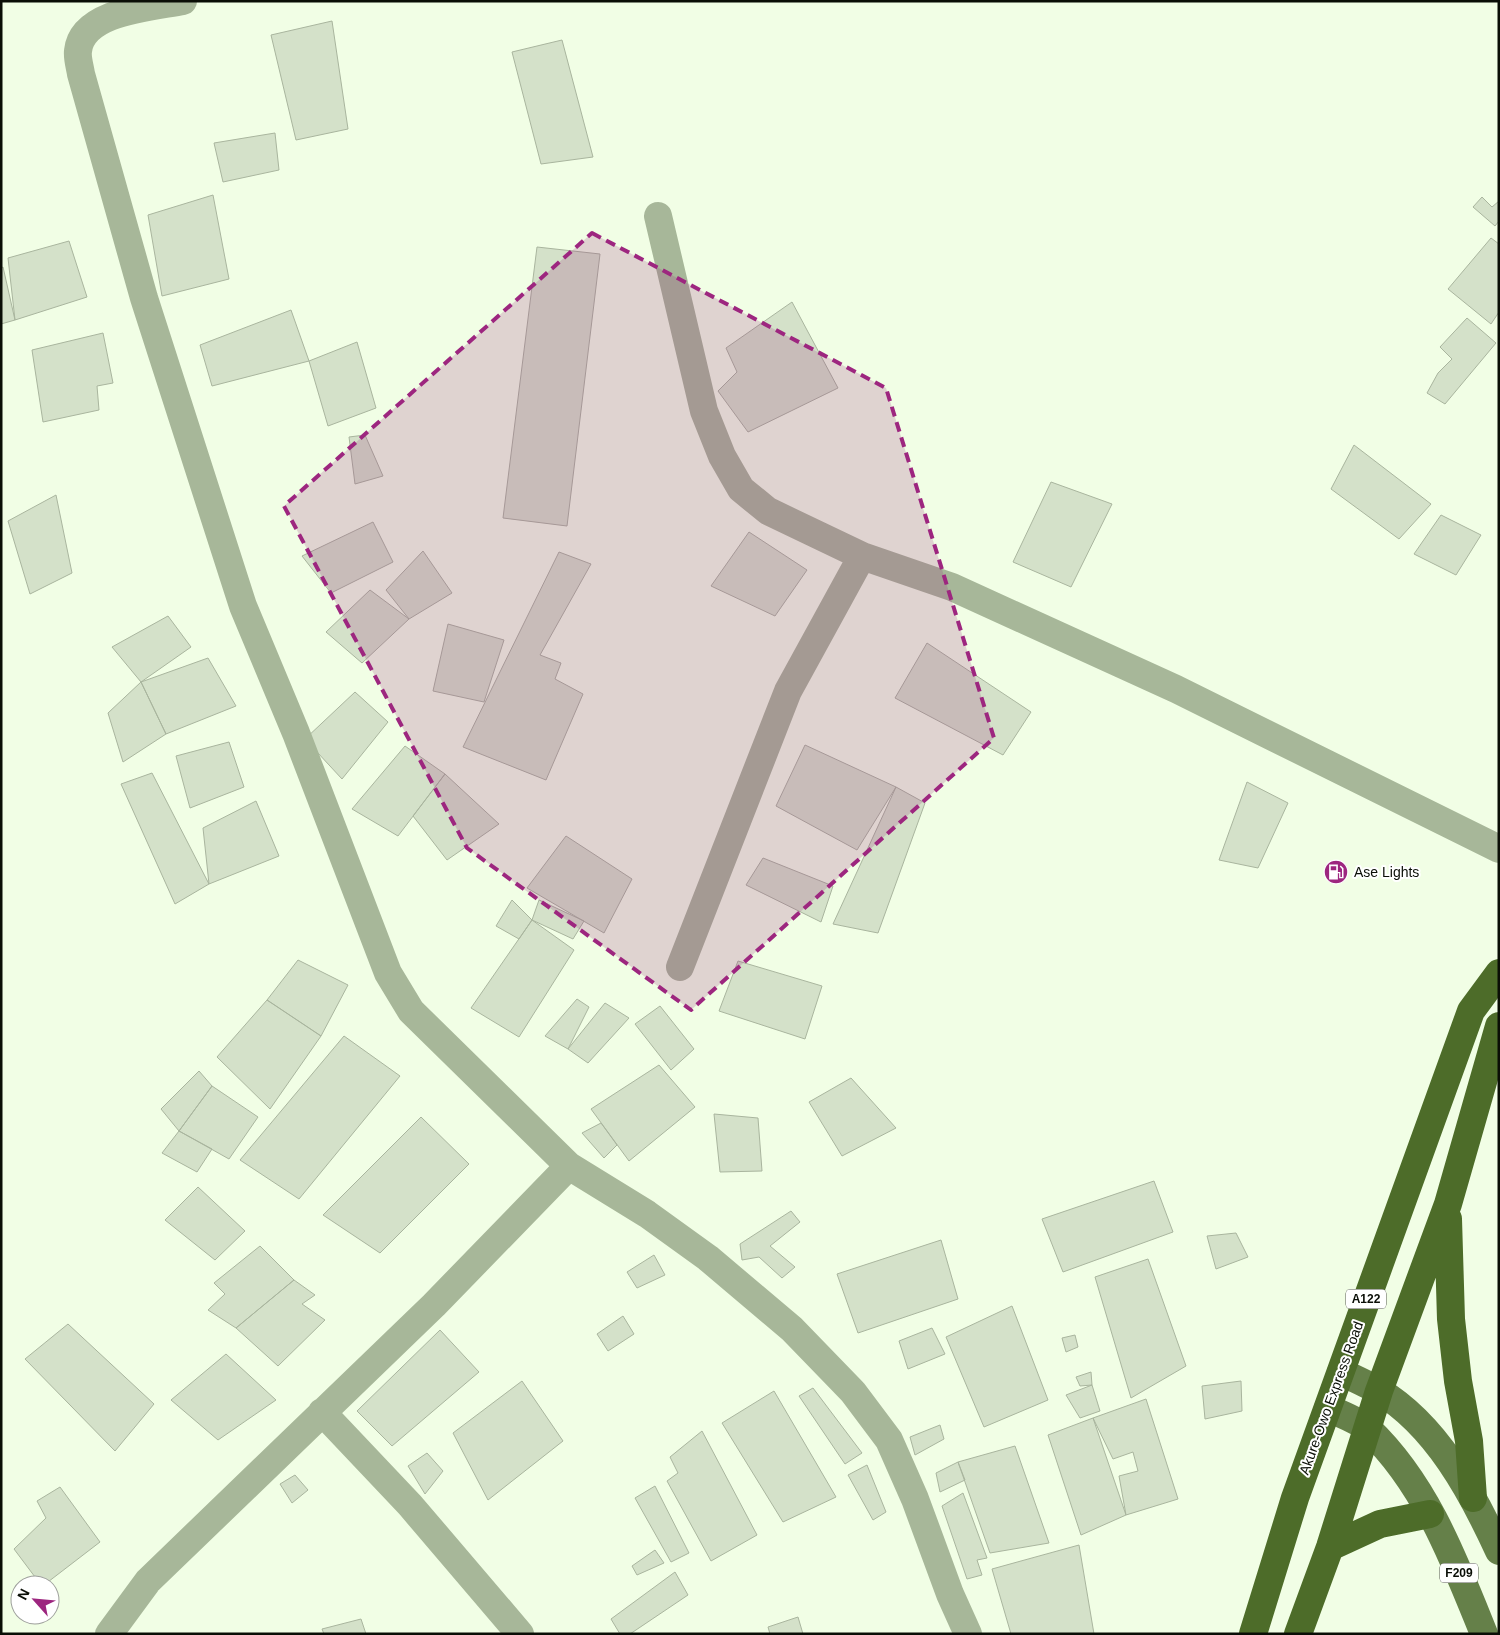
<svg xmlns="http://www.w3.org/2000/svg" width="1500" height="1635" viewBox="0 0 1500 1635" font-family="Arial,sans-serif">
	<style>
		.building { fill: #d4e1c9; stroke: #a9b59e }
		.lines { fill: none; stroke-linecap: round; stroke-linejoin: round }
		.minor { stroke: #a7b799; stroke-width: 28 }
		.major { stroke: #658049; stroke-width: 28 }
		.highway { stroke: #4d6c29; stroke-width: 28 }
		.marked { fill: #9d267f; fill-opacity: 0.2; stroke: #9d267f; stroke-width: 4; stroke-dasharray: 10 6; stroke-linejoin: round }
		.labels { text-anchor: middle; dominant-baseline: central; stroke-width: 4; stroke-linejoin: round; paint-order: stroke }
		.shield { fill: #fff; stroke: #545651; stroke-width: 1 }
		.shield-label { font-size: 12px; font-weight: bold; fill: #0a0e06 }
		.poi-label { font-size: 14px; fill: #0a0e06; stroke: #fff; text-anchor: start }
		.street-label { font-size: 14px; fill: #0a0e06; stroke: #fff }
	</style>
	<rect width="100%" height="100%" fill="#f1fee5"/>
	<path class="building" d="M332,21L348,129L296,140L271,35Z
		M562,40L593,157L541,164L512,52Z
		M275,133L279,170L223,182L214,143Z
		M213,195L229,279L162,296L148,215Z
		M1482,197L1492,207L1499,201V221L1495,226L1473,207Z
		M1491,238L1499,244V312L1491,324L1448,289Z
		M69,241L87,297L15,320L8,258Z
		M537,247L600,254L567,526L503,518Z
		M3,267L15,320L1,324V268Z
		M792,302L838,388L748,432L718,391L737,372L726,348Z
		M291,310L309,361L212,386L200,345Z
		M1467,318L1496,343L1445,404L1427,393L1438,373L1452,359L1440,347Z
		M103,333L113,383L97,386L99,410L43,422L32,350Z
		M357,342L376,408L328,426L309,361Z
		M365,435L383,476L355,484L349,437Z
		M1354,445L1431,504L1399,539L1331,489Z
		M1051,482L1112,504L1071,587L1013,562Z
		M56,495L72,573L30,594L8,521Z
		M1441,515L1481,535L1456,575L1414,554Z
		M373,522L393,562L331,593L302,556Z
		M749,532L807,570L775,616L711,586Z
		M423,551L452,593L409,619L386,590Z
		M559,552L591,564L540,655L561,663L555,679L583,694L546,780L463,747Z
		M370,590L409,619L362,663L326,632Z
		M168,616L191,647L141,682L112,647Z
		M448,624L504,640L484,702L433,691Z
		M927,643L1031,712L1003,755L895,698Z
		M208,658L236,706L166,734L141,682Z
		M141,682L166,734L123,762L108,713Z
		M355,692L388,722L342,779L305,739Z
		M229,742L244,787L190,808L176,756Z
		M805,745L896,787L857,850L776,806Z
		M405,746L445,774L398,836L352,809Z
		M152,773L209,884L175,904L121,784Z
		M445,774L499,824L447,860L413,816Z
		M1247,782L1288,803L1258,868L1219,860Z
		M896,787L925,803L878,933L833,924Z
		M256,801L279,856L209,884L203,828Z
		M566,836L632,879L604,933L527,888Z
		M763,858L833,886L821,922L746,885Z
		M512,900L532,920L519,939L496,926Z
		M539,900L584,921L573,939L532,920Z
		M532,920L574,950L519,1037L471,1008Z
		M298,960L348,985L321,1036L267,1000Z
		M738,961L822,986L805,1039L719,1011Z
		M577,999L589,1007L568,1049L545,1036Z
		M267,1000L321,1036L270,1109L217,1057Z
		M605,1003L629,1018L588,1063L568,1049Z
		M660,1006L694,1049L671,1070L635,1024Z
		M344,1036L400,1076L299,1199L240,1160Z
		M659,1065L695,1107L629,1161L591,1109Z
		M199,1071L212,1086L179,1131L161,1109Z
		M851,1078L896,1128L842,1156L809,1102Z
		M212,1086L258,1117L229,1159L179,1131Z
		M714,1114L758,1118L762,1171L720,1172Z
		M421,1117L469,1164L380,1253L323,1215Z
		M601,1123L617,1145L604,1158L582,1133Z
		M179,1131L212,1149L197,1172L162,1153Z
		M1154,1181L1173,1232L1063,1272L1042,1219Z
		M198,1187L245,1231L215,1260L165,1220Z
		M791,1211L800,1222L770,1246L795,1267L782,1278L759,1257L742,1260L740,1244Z
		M1236,1233L1248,1257L1216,1269L1207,1236Z
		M941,1240L958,1299L858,1333L837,1274Z
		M260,1246L294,1280L236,1328L208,1310L225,1294L214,1283Z
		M654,1255L665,1275L637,1288L627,1272Z
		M1148,1259L1186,1366L1131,1398L1095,1277Z
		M294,1280L315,1295L302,1304L325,1320L278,1366L236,1328Z
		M1012,1306L1048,1400L984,1427L946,1337Z
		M623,1316L634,1334L608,1351L597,1334Z
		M68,1324L154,1404L115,1451L25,1359Z
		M932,1328L945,1354L908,1369L899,1341Z
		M440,1330L479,1372L392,1446L357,1411Z
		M1075,1335L1078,1347L1066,1352L1062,1338Z
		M226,1354L276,1400L218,1440L171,1400Z
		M1091,1372L1092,1385L1080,1386L1076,1377Z
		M522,1381L563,1441L488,1500L453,1433Z
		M1241,1381L1242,1411L1205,1419L1202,1386Z
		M1092,1385L1100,1411L1080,1418L1066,1395Z
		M813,1388L862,1453L845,1464L799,1396Z
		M774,1391L836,1497L783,1522L722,1423Z
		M1146,1399L1178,1499L1126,1515L1119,1476L1138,1471L1133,1452L1113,1459L1093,1418Z
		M1093,1418L1126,1515L1081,1535L1048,1435Z
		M940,1425L944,1439L915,1455L910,1437Z
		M702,1431L757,1535L711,1561L667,1481L678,1473L670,1457Z
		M1015,1446L1049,1543L990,1553L958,1462Z
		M427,1453L443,1471L425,1494L408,1466Z
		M958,1462L965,1480L940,1492L936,1473Z
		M867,1465L886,1512L873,1520L848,1475Z
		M295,1475L308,1490L292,1503L280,1484Z
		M655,1486L689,1553L671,1562L635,1498Z
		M60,1487L100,1542L44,1585H41L14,1549L46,1518L37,1501Z
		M963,1493L987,1558L977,1560L982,1575L967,1579L942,1506Z
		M1079,1545L1094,1634H1011L992,1569Z
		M655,1550L664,1563L637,1575L632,1566Z
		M675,1572L688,1595L630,1634H620L611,1619Z
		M798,1617L803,1634H770L768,1627Z
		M361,1619L366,1634H324L322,1629Z"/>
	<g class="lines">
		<path class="minor" d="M183,1C152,7 82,11 78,51C77,58 80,67 81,74L144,298L243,606L296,733L388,973L411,1011L569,1166L647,1214L708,1258L792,1329L853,1392L889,1440L915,1499L950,1594L968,1634
			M658,216L704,411L722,456L741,489L768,511L862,556
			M680,967L788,691L862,556L952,587L1176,689L1499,849
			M322,1412L410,1505L520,1634
			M109,1634L148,1581L434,1305L569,1166"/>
		<path class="major" d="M1341,1372C1353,1378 1367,1384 1379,1391C1436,1425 1472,1492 1499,1551
			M1328,1408C1340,1414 1358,1420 1368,1429C1426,1484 1455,1562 1484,1634"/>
		<path class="highway" d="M1448,1219L1451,1319L1458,1381L1469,1441L1473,1498
			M1330,1547L1380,1524L1430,1514
			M1253,1634L1295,1498L1471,1011L1499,973
			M1298,1634L1330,1547L1379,1391L1448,1204L1499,1026"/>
	</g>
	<path class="marked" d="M592,233L886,388L994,738L691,1010L467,848L284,506Z"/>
	<defs>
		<g id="fuel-disc" transform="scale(1.25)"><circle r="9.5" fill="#9d267f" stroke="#fff"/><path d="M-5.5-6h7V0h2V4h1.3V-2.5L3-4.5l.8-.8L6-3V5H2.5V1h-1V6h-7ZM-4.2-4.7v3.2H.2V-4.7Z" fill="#fff"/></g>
	</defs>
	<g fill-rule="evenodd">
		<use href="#fuel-disc" x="1336" y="872"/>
	</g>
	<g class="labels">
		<g class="shield">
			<rect x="1346" y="1289.5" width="40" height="19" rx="4"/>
			<rect x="1440" y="1563.5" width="38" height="19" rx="4"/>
		</g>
		<g class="shield-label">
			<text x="1366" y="1299">A122</text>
			<text x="1459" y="1573">F209</text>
		</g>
		<g class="poi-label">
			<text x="1354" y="872">Ase Lights</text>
		</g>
		<g class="street-label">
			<text transform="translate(1331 1398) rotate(-70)">Akure-Owo Express Road</text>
		</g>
	</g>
	<rect width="1500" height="1635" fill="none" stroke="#0a0e06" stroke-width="5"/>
	<g transform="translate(35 1600) rotate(297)"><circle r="24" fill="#ffffff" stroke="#9d9f9b"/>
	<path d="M0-4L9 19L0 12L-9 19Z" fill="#9d267f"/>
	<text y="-8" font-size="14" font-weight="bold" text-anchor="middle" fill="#0a0e06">N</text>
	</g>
</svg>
